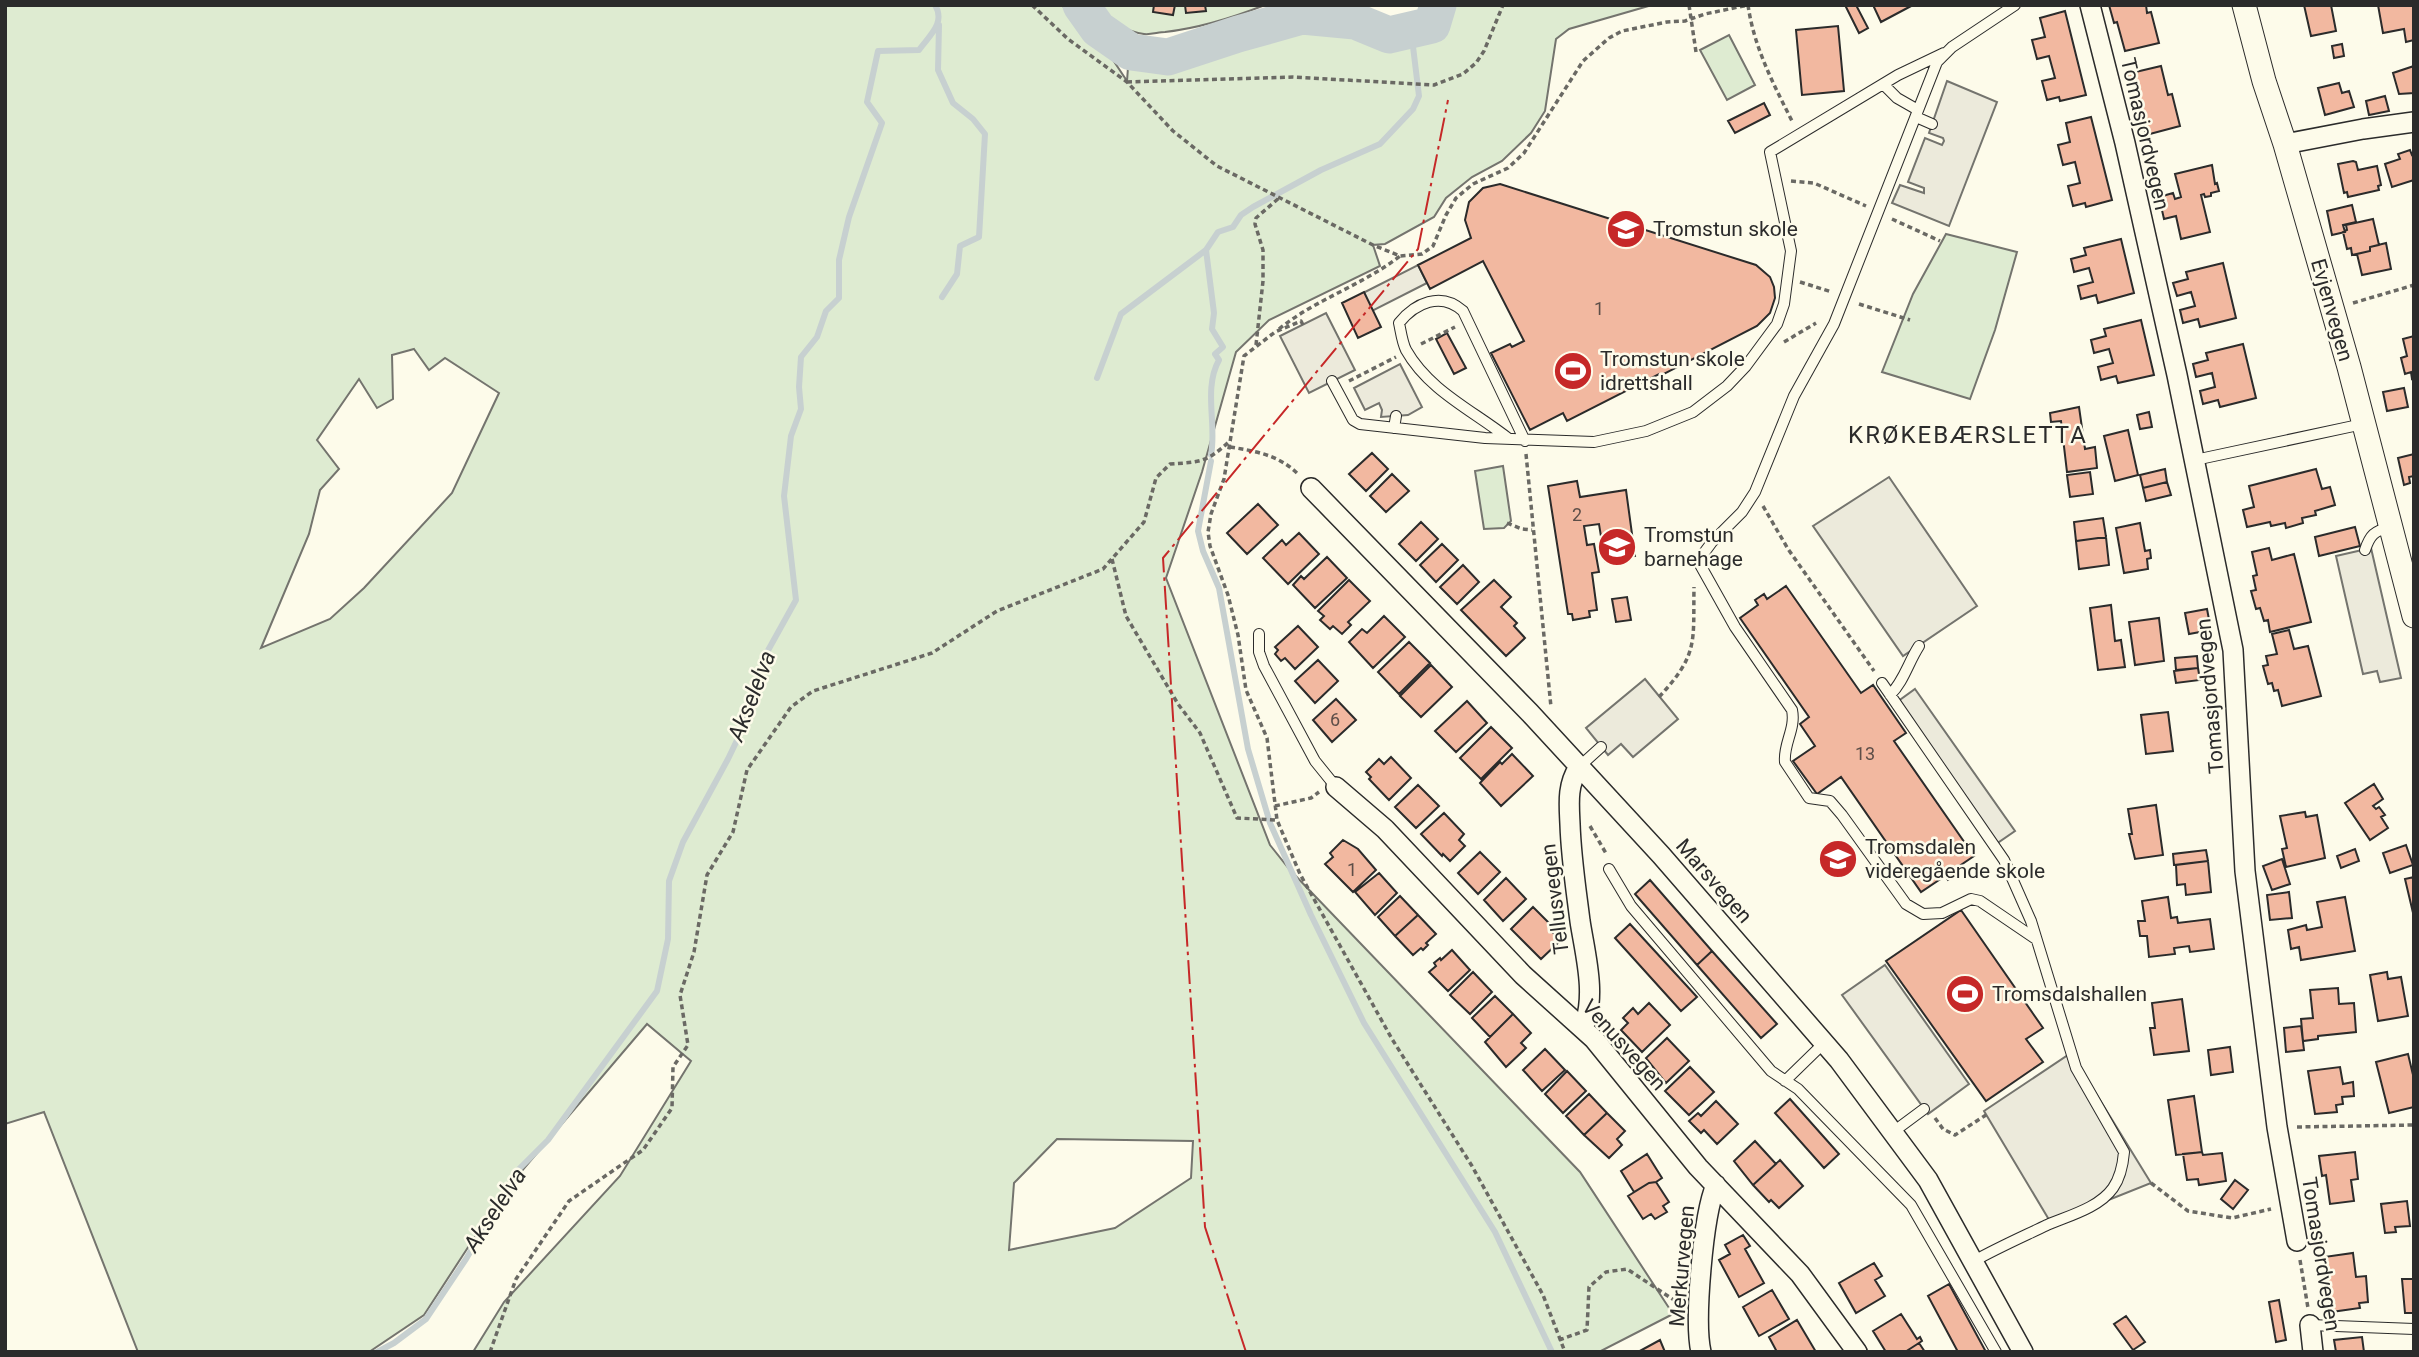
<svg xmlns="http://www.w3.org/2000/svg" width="2419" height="1357" viewBox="0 0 2419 1357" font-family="Roboto,sans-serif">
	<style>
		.green { fill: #deebd1; stroke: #74746e; stroke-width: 2; fill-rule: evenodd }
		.parking { fill: #eceadb; stroke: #74746e; stroke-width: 2 }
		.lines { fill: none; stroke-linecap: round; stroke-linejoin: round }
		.stream { stroke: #c7d0d0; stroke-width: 6 }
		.river { stroke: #c7d0d0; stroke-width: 37 }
		.building { fill: #f2b8a0; stroke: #2b2b2b; stroke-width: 2 }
		.service-casing { stroke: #2b2b2b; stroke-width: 12 }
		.minor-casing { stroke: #2b2b2b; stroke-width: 22 }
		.tertiary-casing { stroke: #2b2b2b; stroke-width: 25 }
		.path { stroke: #6a6964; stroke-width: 3.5; stroke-dasharray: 5 3.5; stroke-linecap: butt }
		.service { stroke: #fdfbea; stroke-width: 10 }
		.minor { stroke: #fdfbea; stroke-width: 19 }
		.tertiary { stroke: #fdfbea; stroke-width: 23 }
		.power { stroke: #c62828; stroke-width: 2; stroke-dasharray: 24 5 3.5 5; stroke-linecap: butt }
		.labels { text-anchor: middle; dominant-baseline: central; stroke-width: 5; stroke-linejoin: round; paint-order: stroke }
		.number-label { font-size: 18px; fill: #5d4e48 }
		.street-label { font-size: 21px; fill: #2b2b2b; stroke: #fdfbea }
		.poi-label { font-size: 21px; fill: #2b2b2b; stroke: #fdfbea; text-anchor: start }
		.water-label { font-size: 23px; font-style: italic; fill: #2b2b2b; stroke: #fdfbea }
		.quarter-label { font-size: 24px; letter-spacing: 2px; fill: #2b2b2b; stroke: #fdfbea }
	</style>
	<rect width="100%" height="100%" fill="#fdfbea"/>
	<path class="green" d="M5,5H1062L1090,40L1113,60L1127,81L1129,54L1168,59L1303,19L1354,22L1390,37L1435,27L1442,5H1652L1569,29L1556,39L1545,111L1531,133L1502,161L1472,177L1446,198L1434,217L1385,244L1373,245L1380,266L1269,320L1236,352L1202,472L1166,578L1270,845L1290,870L1580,1172L1673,1314L1599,1352H473L504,1302L620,1176L691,1061L647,1024L504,1192L424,1315L369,1352H138L44,1112L5,1124ZM414,349L429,370L445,358L499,393L452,493L364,588L330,619L261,648L309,534L320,490L339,469L317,440L359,379L377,408L393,399L392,355ZM1057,1139L1193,1141L1191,1178L1115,1228L1009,1250L1014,1183Z
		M1092,5H1265C1232,18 1200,28 1165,32C1159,32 1150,35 1144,34C1127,32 1103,18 1092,5Z
		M1729,35L1755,85L1727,100L1700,50Z
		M1946,234L2017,252L1995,330L1970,399L1882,372L1913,294Z
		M1503,466L1511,521L1504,528L1484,529L1475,471Z"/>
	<path class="parking" d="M1947,81L1997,102L1949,226L1892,203L1900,185L1924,193V188L1908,182L1925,138L1942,145L1944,141L1943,138L1929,133Z
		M1418,265L1427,283L1372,311L1363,293Z
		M1326,313L1355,370L1309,393L1280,336Z
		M1400,364L1422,407L1408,415L1381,417L1382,410L1379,403L1365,410L1354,388Z
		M1889,477L1977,606L1903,656L1813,526Z
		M2371,548L2401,678L2380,682L2377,671L2363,674L2336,556Z
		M1645,679L1678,719L1633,757L1621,744L1608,755L1586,728Z
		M1915,689L2015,831L1996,844L1897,702Z
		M1885,965L1969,1084L1928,1114L1842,995Z
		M2071,1053L2151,1183L2051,1223L1984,1111Z"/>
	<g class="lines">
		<path class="stream" d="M939,25L938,70L953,103L973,119L985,134L979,237L960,246L957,274L942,297
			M1206,250L1214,313L1212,329L1223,347L1215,354L1219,360C1203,389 1217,424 1211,455
			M1097,378L1121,314L1206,250L1218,232L1233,227L1241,215L1253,207L1321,170L1380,144L1413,109L1419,96L1411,30
			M1211,461L1198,531L1203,551L1219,588L1248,749L1270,823L1311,915L1364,1023L1495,1232L1552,1352
			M377,1352L394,1343L426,1319L466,1259L519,1169L548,1140L657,991L668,939L669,881L683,842L728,759L740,734L766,654L796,600L784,496L791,436L801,409L799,387L801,357L817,337L826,311L839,298V260L849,217L882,123L867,102L878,51L919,50C929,36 946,23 935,5"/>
		<path class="river" d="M1081,5L1098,29L1131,52L1168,57L1238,34L1302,16L1355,21L1389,35L1432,25L1438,5"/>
	</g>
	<path class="building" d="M1154,5H1175L1173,15L1153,12Z
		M1185,5H1205L1206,11L1186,13Z
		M1845,5H1856L1868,28L1859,33Z
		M1873,5H1913L1881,22Z
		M2109,5H2146L2147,13L2151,12L2159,43L2125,51L2117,22L2114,23Z
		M2304,5H2331L2336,31L2311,36Z
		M2378,5H2414V40L2406,42L2404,29L2383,33Z
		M2065,11L2086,95L2060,101L2059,97L2047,100L2042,81L2055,78L2049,56L2037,59L2032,40L2045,37L2040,18Z
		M1838,26L1844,91L1802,95L1796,30Z
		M2342,44L2344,56L2334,58L2332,46Z
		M2161,66L2168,95L2172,94L2180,126L2146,135L2138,105L2135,106L2127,74Z
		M2414,66V93L2399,94L2393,73Z
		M2339,83L2342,93L2349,91L2354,107L2325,115L2318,88Z
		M2385,96L2389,111L2369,115L2366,101Z
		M1764,103L1770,115L1735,133L1728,121Z
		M2091,117L2112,200L2086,207L2085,203L2073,206L2068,186L2080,183L2075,162L2063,165L2058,145L2070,142L2066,123Z
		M2410,150L2412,155L2414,154V180L2392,187L2385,164L2400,159L2398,154Z
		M2353,161L2356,162L2358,170L2377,166L2381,185L2378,186L2379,190L2348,197L2347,192L2344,193L2338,164Z
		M2212,165L2215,184L2217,183L2219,191L2211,193V196L2205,197L2204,194L2201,195L2210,232L2181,239L2176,216L2164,219L2159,197L2173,193L2175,199L2181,197L2175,174Z
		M1500,184L1756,265L1770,277L1774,287L1775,298L1770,313L1757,326L1660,376L1659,374L1567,421L1563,413L1530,430L1491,353L1510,344L1512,347L1524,341L1483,261L1430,289L1418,265L1471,238L1465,220L1469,202L1483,188Z
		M2352,205L2356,222L2343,225L2345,232L2332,235L2327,211Z
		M2373,219L2379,245L2370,247V251L2352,255L2351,248L2347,249L2343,232L2347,230L2346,225Z
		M2121,239L2134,293L2098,303L2096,295L2081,299L2078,286L2093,282L2089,268L2074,272L2071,259L2086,255L2084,248Z
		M2386,243L2391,269L2362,275L2357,254L2370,251V247Z
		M2223,263L2236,318L2200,327L2198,319L2183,323L2180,310L2195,306L2191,292L2177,296L2173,283L2188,279L2186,272Z
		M1364,292L1381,327L1358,338L1342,303Z
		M2141,320L2154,375L2118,383L2116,376L2101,380L2098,367L2113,363L2109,349L2094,353L2091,340L2106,336L2104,329Z
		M1447,333L1466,368L1454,374L1436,339Z
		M2414,336V378L2412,379L2411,372L2405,374L2401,358L2407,356L2403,339Z
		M2243,344L2256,398L2220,407L2218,400L2203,404L2200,391L2215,387L2212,373L2196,377L2193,364L2208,360L2206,353Z
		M2404,388L2408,407L2387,411L2383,392Z
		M2079,407L2085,449L2095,447L2097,468L2067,472L2061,421L2051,422L2050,413Z
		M2149,412L2152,427L2140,429L2137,415Z
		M2128,430L2138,475L2115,481L2104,436Z
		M1372,453L1388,469L1366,491L1349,474Z
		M2414,454V476L2409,477L2410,483L2404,485L2398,458Z
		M2165,469L2167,482L2143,488L2140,475Z
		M2316,469L2322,489L2330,487L2335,505L2315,511L2316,515L2302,518L2303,523L2286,528L2285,523L2271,526L2270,522L2247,527L2243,510L2254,507L2249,486Z
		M2090,472L2093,494L2070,497L2067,475Z
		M1392,474L1409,491L1386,512L1370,496Z
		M1577,481L1580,497L1626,490L1635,556L1605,561L1599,524L1584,526L1587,545L1594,544L1599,572L1592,573L1597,610L1589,611L1590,617L1573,620L1572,614H1568L1548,486Z
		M2167,482L2171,495L2146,501L2143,488Z
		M1258,504L1278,525L1247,554L1227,533Z
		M2103,518L2106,537L2076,541L2074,522Z
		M1421,522L1438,539L1416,561L1399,544Z
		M2140,523L2145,551L2150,550L2151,558L2147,559L2148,569L2124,573L2116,528Z
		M2355,527L2360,546L2319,556L2315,537Z
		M1299,533L1319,554L1288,584L1263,558L1282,540L1286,545Z
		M2106,537L2109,565L2079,569L2076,541Z
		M1442,544L1458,560L1436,582L1420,565Z
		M2269,548L2272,560L2294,554L2311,622L2270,632L2268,620L2264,621L2260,608L2256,609L2251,591L2256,590L2253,576L2257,575L2252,552Z
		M1327,557L1347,578L1315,608L1293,585L1301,576L1304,579Z
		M1463,565L1479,582L1457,604L1440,587Z
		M1349,580L1370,601L1348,622L1351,625L1342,634L1333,626L1330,629L1320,620L1324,616L1318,611Z
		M1494,580L1511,597L1501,607L1517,623L1514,626L1525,638L1506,656L1461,610Z
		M1786,586L1861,693L1873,685L1906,733L1894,741L1974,856L1955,869L1958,873L1948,880L1945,876L1921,892L1841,777L1817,794L1793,761L1815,746L1800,724L1809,717L1740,618L1758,605L1755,600L1764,594L1767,599Z
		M1627,597L1631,620L1616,622L1612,599Z
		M2111,605L2115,641L2121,640L2125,667L2098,670L2090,608Z
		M2207,609L2211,630L2189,634L2185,613Z
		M1384,616L1405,637L1373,668L1349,642L1362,629L1367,633Z
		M2159,618L2164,661L2135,665L2129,622Z
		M1298,626L1318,647L1295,669L1285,658L1281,661L1275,654L1278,650L1275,647Z
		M2289,630L2294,649L2308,646L2321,696L2282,706L2278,690L2274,691L2272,683L2268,684L2263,666L2268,665L2266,656L2277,654L2272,634Z
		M1409,642L1430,663L1399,694L1378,672Z
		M2197,656L2198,668L2176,670L2175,658Z
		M1318,660L1338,681L1315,703L1295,681Z
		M1431,665L1452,687L1421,717L1400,696Z
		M2198,668L2200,680L2176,683L2174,671Z
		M1336,699L1356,720L1332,742L1313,720Z
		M1467,701L1487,723L1456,752L1435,731Z
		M2168,712L2173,751L2146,754L2141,715Z
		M1491,727L1512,748L1481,779L1460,758Z
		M1512,754L1533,776L1501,806L1480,783L1500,762L1502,764Z
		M1391,757L1411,778L1389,800L1369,779L1371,777L1366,772L1379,759L1384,764Z
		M2374,784L2383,799L2373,806L2376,809L2379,807L2385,815L2381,817L2388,828L2370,840L2345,803Z
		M1418,785L1439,806L1416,828L1395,807Z
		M2156,805L2163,855L2135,859L2129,834H2132L2128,809Z
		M2305,812L2306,817L2317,815L2325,858L2286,867L2282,849L2287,848L2280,816Z
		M1444,813L1464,834L1459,840L1465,846L1450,861L1443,854L1442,856L1421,834Z
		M1343,840L1358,849L1376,870L1353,892L1325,864L1333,857L1330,853Z
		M2406,845L2413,865L2390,873L2383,853Z
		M2355,849L2359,861L2341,868L2337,856Z
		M2206,850L2208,861L2174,865L2173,854Z
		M1480,852L1500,872L1478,894L1458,873Z
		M2282,859L2290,884L2272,890L2263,866Z
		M2208,861L2211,892L2186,895L2185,884L2177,885L2176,865Z
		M1379,873L1397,893L1375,915L1355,892Z
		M2414,877V917L2405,879Z
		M1506,878L1526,899L1503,921L1484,900Z
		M1650,880L1712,951L1697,965L1635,894Z
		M2289,892L2292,918L2270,920L2267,895Z
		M1400,896L1418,915L1395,936L1378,917Z
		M2168,897L2171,918L2177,917L2178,923L2210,919L2214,949L2190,952L2189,946L2174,948L2175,954L2149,957L2147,936H2140L2138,921H2145L2142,901Z
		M2345,897L2355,951L2301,960L2299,947L2291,949L2288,930L2306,925L2307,930L2322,927L2317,902Z
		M1533,907L1553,927L1550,930L1561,940L1541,959L1511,929Z
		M1961,910L2043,1028L2026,1039L2043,1062L1986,1101L1886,961Z
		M1418,915L1436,934L1426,943L1428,945L1423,950L1421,948L1413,955L1395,936Z
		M1630,924L1697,997L1681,1011L1615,938Z
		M1452,950L1470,970L1448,991L1429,972L1436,966L1434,963L1440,958L1441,960Z
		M1712,951L1777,1024L1761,1038L1697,965Z
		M1473,972L1492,992L1470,1014L1450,995Z
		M2387,972L2388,979L2401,977L2408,1016L2378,1021L2370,975Z
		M2338,988L2339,1004L2354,1003L2356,1032L2318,1036V1039L2303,1041L2301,1019L2313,1018L2310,990Z
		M1495,996L1513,1014L1490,1037L1472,1018Z
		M2182,999L2189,1051L2154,1055L2150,1028H2155L2152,1003Z
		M1649,1003L1670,1025L1642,1052L1621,1030L1628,1023L1623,1018L1633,1008L1638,1014Z
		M1513,1014L1531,1033L1521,1043L1526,1048L1506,1067L1485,1042Z
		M2301,1026L2304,1050L2286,1052L2284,1028Z
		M1667,1038L1689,1061L1666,1083L1646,1058Z
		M2230,1047L2233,1072L2211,1075L2208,1050Z
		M1545,1049L1565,1070L1542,1091L1523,1070Z
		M2408,1054L2414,1079V1107L2389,1113L2376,1062Z
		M1690,1067L1714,1092L1689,1115L1665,1091Z
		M2340,1067L2343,1084L2353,1082L2354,1096L2342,1097L2343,1104L2336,1105L2337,1112L2315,1114L2308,1071Z
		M1567,1071L1586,1091L1563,1113L1545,1094Z
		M1589,1094L1607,1113L1584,1135L1566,1116Z
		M2194,1096L2202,1152L2176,1155L2168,1100Z
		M1790,1099L1839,1154L1824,1168L1775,1113Z
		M1716,1101L1738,1124L1717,1144L1704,1130L1701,1133L1689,1121L1698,1113L1701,1116Z
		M1607,1113L1625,1131L1617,1139L1622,1145L1609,1158L1584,1135Z
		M1755,1141L1776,1164L1753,1185L1734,1161Z
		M2202,1152L2203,1155L2222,1153L2226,1181L2199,1185L2198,1179L2187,1180L2183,1154Z
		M2355,1152L2358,1179L2351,1180L2354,1201L2330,1204L2326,1175L2322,1176L2319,1156Z
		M1647,1154L1662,1178L1656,1182L1649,1183L1634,1192L1621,1171Z
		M1780,1160L1803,1186L1779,1208L1771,1200L1769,1202L1753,1185Z
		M2235,1180L2248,1190L2233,1209L2221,1199Z
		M1656,1182L1669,1202L1663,1206L1667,1212L1655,1219L1651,1214L1643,1219L1628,1196L1649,1183Z
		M2407,1201L2410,1226L2395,1227L2396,1232L2385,1233L2381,1204Z
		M1743,1235L1750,1246L1745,1249L1764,1283L1739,1297L1719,1260L1730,1254L1725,1245Z
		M2353,1253L2356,1277L2366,1276L2368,1302L2359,1303L2360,1308L2331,1312L2324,1257Z
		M1874,1263L1882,1276L1875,1280L1885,1296L1856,1313L1839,1283Z
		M2402,1279H2414V1313H2405Z
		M1949,1284L1986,1352H1958L1928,1296Z
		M1772,1290L1789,1319L1759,1336L1743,1307Z
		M2279,1300L2286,1340L2276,1342L2269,1302Z
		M1901,1314L1917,1339L1920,1337L1922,1341L1905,1352H1886L1873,1331Z
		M2126,1316L2145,1342L2133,1350L2114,1324Z
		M1797,1320L1816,1352H1777L1769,1337Z
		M2362,1337L2364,1352H2336L2334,1340Z
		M1660,1340L1665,1352H1638Z
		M1919,1343L1925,1352H1905Z"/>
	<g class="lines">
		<g class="service-casing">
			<path id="service" d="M2015,5L1952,47L1937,62L1834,324L1794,396L1755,492L1742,512L1712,542L1698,561L1735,627L1792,710C1796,729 1783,744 1785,762L1809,798L1830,801L1842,815L1906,904L1923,914L1942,913L1971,899L1980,901L2036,939
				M1883,84L1897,98L1918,110
				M1916,117L1932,124
				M1332,381L1353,420L1360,424L1485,438L1594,442L1646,431L1693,412L1727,386L1746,366L1777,324L1784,304L1791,251L1770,152L1898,75L1944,53
				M1394,428L1396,416
				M1509,439C1474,411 1429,391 1406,350C1402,342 1401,332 1399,323C1415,303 1441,291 1463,311L1525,441
				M2195,460L2363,424
				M2365,550C2370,535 2374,531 2390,527
				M1259,634V652L1264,666L1315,761L1336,787
				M1882,683L2004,860L2031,921L2076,1068L2124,1152C2123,1164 2120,1178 2113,1188C2099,1208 2068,1216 2047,1225C2022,1237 1997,1248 1974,1261
				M1890,695C1904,681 1908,663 1919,646
				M1579,767L1601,747
				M1609,869L1631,906L1771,1071L1798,1089L1911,1205L1996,1352
				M1785,1081L1824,1043
				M1893,1132L1924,1109
				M2310,1325L2414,1329"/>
		</g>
		<g class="minor-casing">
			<path id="minor" d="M2090,5L2125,143L2177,375L2233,650L2245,871L2277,1127L2297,1241
				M2285,144L2363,129L2414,122
				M1311,488L1530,713L1661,855L1839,1060L1928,1180L2023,1352
				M1579,767C1567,785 1569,803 1570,824C1571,857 1576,889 1580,921C1585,954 1597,996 1583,1028
				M1336,787L1385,829L1523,975L1594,1039L1698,1167L1800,1274L1857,1352
				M2310,1325L2313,1352
				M1701,1352C1694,1321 1703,1215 1716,1185"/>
		</g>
		<g class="tertiary-casing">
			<path id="tertiary" d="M2244,5L2264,81L2285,144L2349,367L2414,616"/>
		</g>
		<path class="path" d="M1032,5L1068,39L1127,82L1173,131L1217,166L1373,245L1400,256L1422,254L1433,246L1446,215L1456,198L1473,184L1508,168L1524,153L1583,61L1609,38L1622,31L1667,22L1685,21L1705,14L1748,5
			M1689,5L1696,52
			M1748,5C1754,48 1774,85 1793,123
			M1127,82L1293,77L1434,85L1463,74L1476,63L1484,51L1503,5
			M1791,181L1814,183L1866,206
			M1892,219L1940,241
			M1800,282L1832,292
			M2353,303L2414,285
			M1859,304L1910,320
			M1303,325L1301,321L1275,332L1244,356L1224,479L1211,514L1208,532L1210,546L1228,595L1238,635L1246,690L1267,738L1277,820L1300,874L1392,1039L1472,1166L1543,1295L1565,1352
			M1279,329C1316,299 1363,285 1400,256
			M1784,342L1816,323
			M1421,344L1455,327
			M1256,345L1263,281V250L1255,224L1256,218L1279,198
			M1349,381L1396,357
			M1230,447C1255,451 1279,455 1298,474
			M1526,454L1551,707
			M1763,506L1788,549L1874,671
			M1507,523L1522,529L1532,530
			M1112,559L1126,616L1178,704L1200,733L1237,818L1277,820
			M1659,697C1699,654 1693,642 1694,587
			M1275,806L1311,798L1319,792
			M1590,826L1607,855
			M1935,1118L1943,1129L1955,1135L1986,1115
			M2297,1127L2414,1125
			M2151,1183L2188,1211L2232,1218L2271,1209
			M2300,1260L2308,1308
			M1559,1340L1587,1330L1589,1287L1606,1272L1627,1269L1680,1304
			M490,1352L516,1279L569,1201L643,1150L672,1108L673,1067L688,1045L680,995L694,952L707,875L733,832L747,770L791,707L813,691L932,653L997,611L1103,569L1144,522L1156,478L1170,464C1202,462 1207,462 1231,440"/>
		<use href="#service" class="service"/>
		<use href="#minor" class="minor"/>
		<use href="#tertiary" class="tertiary"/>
		<path class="power" d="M1246,1352L1205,1227L1163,558L1418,249L1448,100"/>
	</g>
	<defs>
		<g id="school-disc" transform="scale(2.0125)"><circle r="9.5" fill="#c62828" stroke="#fdfbea"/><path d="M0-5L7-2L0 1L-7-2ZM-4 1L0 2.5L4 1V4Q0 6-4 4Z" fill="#fff"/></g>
		<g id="stadium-disc" transform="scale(2.0125)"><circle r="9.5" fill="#c62828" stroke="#fdfbea"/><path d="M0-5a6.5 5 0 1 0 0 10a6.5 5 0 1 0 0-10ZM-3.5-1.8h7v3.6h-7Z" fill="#fff"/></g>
	</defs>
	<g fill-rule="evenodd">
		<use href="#school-disc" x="1626" y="229"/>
		<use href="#stadium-disc" x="1573" y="371"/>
		<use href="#school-disc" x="1617" y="547"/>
		<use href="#school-disc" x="1838" y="859"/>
		<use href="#stadium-disc" x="1965" y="994"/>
	</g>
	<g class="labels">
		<g class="number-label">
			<text x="1599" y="308">1</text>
			<text x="1577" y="514">2</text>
			<text x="1335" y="719">6</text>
			<text x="1865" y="753">13</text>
			<text x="1352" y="869">1</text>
		</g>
		<g class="street-label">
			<text transform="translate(2145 134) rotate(77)">Tomasjordvegen</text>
			<text transform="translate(2332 310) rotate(74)">Evjenvegen</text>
			<text transform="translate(2210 696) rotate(-95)">Tomasjordvegen</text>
			<text transform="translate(1714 881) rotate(49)">Marsvegen</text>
			<text transform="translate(1555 899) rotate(-97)">Tellusvegen</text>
			<text transform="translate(1624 1045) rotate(48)">Venusvegen</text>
			<text transform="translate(2321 1254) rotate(81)">Tomasjordvegen</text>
			<text transform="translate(1682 1266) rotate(-85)">Merkurvegen</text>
		</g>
		<g class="poi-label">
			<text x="1653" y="229">Tromstun skole</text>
			<text x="1600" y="359">Tromstun skole<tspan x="1600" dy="24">idrettshall</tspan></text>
			<text x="1644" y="535">Tromstun<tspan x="1644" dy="24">barnehage</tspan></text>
			<text x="1865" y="847">Tromsdalen<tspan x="1865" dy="24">videregående skole</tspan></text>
			<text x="1992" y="994">Tromsdalshallen</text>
		</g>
		<g class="water-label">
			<text transform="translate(752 696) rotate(-69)">Akselelva</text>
			<text transform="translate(495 1210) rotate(-57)">Akselelva</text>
		</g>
		<g class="quarter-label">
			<text x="1968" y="435">KRØKEBÆRSLETTA</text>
		</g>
	</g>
	<rect width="2419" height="1357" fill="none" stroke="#2b2b2b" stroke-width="14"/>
</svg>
